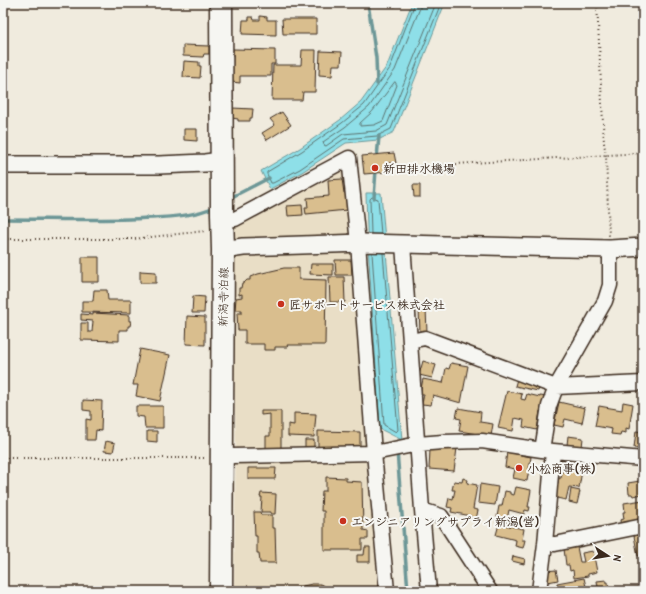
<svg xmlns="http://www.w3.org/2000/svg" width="646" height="594" viewBox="0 0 646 594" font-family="'Patrick Hand','Klee One',sans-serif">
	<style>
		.built { fill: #e9dec6 }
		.water { fill: #8edfe8; stroke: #6d9797 }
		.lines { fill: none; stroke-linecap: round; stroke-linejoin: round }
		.shore { stroke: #5c726f; stroke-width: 1 }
		.stream { stroke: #6d9797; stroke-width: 3.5 }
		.building { fill: #d9be8e; stroke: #3b2a1e }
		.minor-casing { stroke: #3b2a1e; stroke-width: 17 }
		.tertiary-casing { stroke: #3b2a1e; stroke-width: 20 }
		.primary-casing { stroke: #3b2a1e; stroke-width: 25 }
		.path { stroke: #3b2a1e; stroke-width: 2; stroke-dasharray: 1 3; stroke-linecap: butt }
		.minor { stroke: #f6f6f2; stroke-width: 14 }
		.tertiary { stroke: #f6f6f2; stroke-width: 17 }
		.primary { stroke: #f6f6f2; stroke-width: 22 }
		.poi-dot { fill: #c8321e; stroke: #f6f6f2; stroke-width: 1.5 }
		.labels { text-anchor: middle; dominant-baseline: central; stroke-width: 4; stroke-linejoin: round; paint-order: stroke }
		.poi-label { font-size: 12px; font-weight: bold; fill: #3b2a1e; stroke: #f6f6f2; text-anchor: start }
		.street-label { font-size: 12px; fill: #3b2a1e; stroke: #f6f6f2 }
	</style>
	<rect width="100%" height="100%" fill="#f0ebde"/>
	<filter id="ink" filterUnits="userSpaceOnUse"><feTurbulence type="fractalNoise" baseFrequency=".025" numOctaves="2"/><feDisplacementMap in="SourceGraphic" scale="8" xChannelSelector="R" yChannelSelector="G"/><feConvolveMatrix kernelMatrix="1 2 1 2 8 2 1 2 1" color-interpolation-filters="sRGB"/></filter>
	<g filter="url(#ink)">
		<path class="built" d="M345,169L367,446L366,463L382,591H234L236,443L232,301L234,226Z"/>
		<path class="water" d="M412,3H445L394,132L378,140L346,143L302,172L270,189L261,171L300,148L340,120L361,102L387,66Z
			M366,193H381L402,440L380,429L367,229Z"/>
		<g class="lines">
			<path class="shore" d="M415,3L390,68L364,105L342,123L302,151L267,172V174L271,183H273L300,169L344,139L377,136L391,129L441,3
				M420,3V8L395,70L369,107L345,127L323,142L324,145L326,146L343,134L376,131L387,125L436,3
				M395,82L397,85L383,121L374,125L360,126V123L372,112Z
				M371,234L370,199L372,197L378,199L381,234
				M372,253L384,425L396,432L398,430L383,253"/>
			<path class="stream" d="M368,3L376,58L377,84
				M377,158L379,136
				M230,198L269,178
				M374,198L376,170
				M3,219C52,219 102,221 151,218C171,217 195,216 214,207
				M397,451L408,591"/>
		</g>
		<path class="building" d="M260,16L267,17V20H276V35L242,34L243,20H249V17H253L254,20H260Z
			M282,19H316V34H283Z
			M183,45L209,46V54H204L203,57L183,56Z
			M233,49L275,50V64H271V76H240V83L232,82Z
			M302,50H316L315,92H303L302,100H272L273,65H301Z
			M320,51L342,52L341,65H333L332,76L319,75Z
			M184,61L199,62V66H201L200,78L183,77Z
			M232,108L253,109L252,118H250V121H238V119L232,118Z
			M282,112L291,125L267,140L262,133L275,125L270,119Z
			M184,129H197V141L184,140Z
			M394,153L396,163H387L388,172L364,174L362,156Z
			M342,179L344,193H346L347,210L306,214L305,208H308L307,198L329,196L328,180Z
			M413,185H420V197H414Z
			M302,205L303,215L288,216L287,206Z
			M82,257H99V282H82Z
			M335,260H351L352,275H336Z
			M311,264H333V275L310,274Z
			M284,268H299V279L326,280L325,345H287L288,347H275V350H264V344H245V330H238L237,313H242V310H235L236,298L242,297V294L239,295V288H241L242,283H244L247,280H250V277L258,274Z
			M140,271L156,272V283H140Z
			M329,277H344L345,302H330Z
			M94,290H107L108,300H131V313L82,312V301H93Z
			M193,296L205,297L204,313H192Z
			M426,309L427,332H420L419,310Z
			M93,313L129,315V321H131L130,326H128V330H119V341L81,340V323H88V332H92L93,321L81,320V314L93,315Z
			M187,316L205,317V345L186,344Z
			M140,349L170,355L160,401L136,396L138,385H133Z
			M423,361L436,365L432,378L419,375Z
			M451,363L468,366L461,403L433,395L431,405L422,404L424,394H420L423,379L443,383L446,368L449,369Z
			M517,379L540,385L538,391L515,386Z
			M507,391L522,394L521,399L525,400L527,394L540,397V396L547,397L544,412L540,411L537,430L523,427L524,420L515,418L513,431L498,428Z
			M83,400L102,401L101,431L96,430L95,440H86V419L91,420V411L83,410Z
			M559,402L585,408L582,423L565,419L563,427L554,425Z
			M623,402L633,404L629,429L626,428V433L621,432L620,435L611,434L612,429L595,426L599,406L622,410Z
			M136,406H163V428H145L144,417L136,416Z
			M458,408L481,412L480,422L493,424L491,436L459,431L461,419L456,418Z
			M261,411H281V450H266V436H270V414L261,415Z
			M294,413L316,414L314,437L288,436V424L294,425Z
			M147,431H157V442L147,441Z
			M318,431L360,432V448L318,449Z
			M636,431L643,432V449L634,448Z
			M568,436L583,438L582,447L567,445Z
			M305,440H314V449H305Z
			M106,441L115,443L113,452L104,451Z
			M457,448L454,471L429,469L430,450Z
			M507,452L531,457L527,481L513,478L515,469L505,467Z
			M564,461L583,465L579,488L569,487L566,500L552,497L555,482L558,483L559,478H561Z
			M248,468H276L275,479H248Z
			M326,477L346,478V481L362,482L363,530L368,531V539H362V550H324V511H321L322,491H326Z
			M463,478L468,480L467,483L477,485L473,509L478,510L476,520L470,519L471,516L451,512L452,508L447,507L449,498L453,499L455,490H452L454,481L462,482Z
			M640,481L642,494L633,496L632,494H629L628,483Z
			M480,484L498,487L495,505L478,503Z
			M516,487L531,490L528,507H530L529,511L525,510L524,514L509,510L506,524L496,522L499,506H502L505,491L510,492V494L514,495Z
			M571,489L580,491L577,504L569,502Z
			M261,493L276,494L275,514H271V512H261L262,497H260Z
			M643,497V524L621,528L620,520L624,519L623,512H625L624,503L643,500Z
			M254,512H260L261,515H272V528H275L276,563H260L259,553H257V536H255Z
			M499,524L524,529L522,540H525L523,548L515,546L516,540L496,535Z
			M643,534V555L638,556L634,536Z
			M365,547H370V562H357V555H364Z
			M577,547L580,562H584L582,553L593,551L597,572L588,574V576L574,578L573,570L570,571L569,565H566L564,549Z
			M513,556L525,559L524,564L512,561Z
			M556,570L558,580L548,582L546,571Z
			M584,578L587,591H558L557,583Z
			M606,580V582H608L609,591H594L598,587L597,581Z
			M312,584H320L334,591H292L298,587Z"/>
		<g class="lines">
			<g class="minor-casing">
				<path id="minor" d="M222,220L235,219L349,158L358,243L374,453L387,591
					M403,244L422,510L441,516L490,591
					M410,341L425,338L556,387L643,383
					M542,450L549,406L556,387L605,301L610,285V249
					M221,458L232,456L374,453L418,444L443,442L482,441L542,450L643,459
					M422,510L429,591
					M545,544H555L643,526
					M539,591L545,544L553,451"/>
			</g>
			<g class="tertiary-casing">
				<path id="tertiary" d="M3,165H159L205,163L221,161
					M223,250L243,247L363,243L610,249L643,247"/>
			</g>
			<g class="primary-casing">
				<path id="primary" d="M221,591L223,250L222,214L221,3"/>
			</g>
			<path class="path" d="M392,3L396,7L397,3
				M597,3L604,143L606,155L609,236
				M404,167L643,153
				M3,239H133L205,231
				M3,458H206"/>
			<use href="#minor" class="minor"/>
			<use href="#tertiary" class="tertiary"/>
			<use href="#primary" class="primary"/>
		</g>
	</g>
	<g class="poi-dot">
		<circle cx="375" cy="168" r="4"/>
		<circle cx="281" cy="304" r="4"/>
		<circle cx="519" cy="468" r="4"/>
		<circle cx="343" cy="521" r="4"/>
	</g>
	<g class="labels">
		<g class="poi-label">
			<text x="383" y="168">新田排水機場</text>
			<text x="289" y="304">匠サポートサービス株式会社</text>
			<text x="527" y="468">小松商事(株)</text>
			<text x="351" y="521">エンジニアリングサプライ新潟(営)</text>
		</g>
		<g class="street-label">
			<text transform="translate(223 297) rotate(-89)">新潟寺泊線</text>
		</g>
	</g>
	<rect width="646" height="594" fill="none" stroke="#f6f6f2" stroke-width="16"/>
	<rect x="8" y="8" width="630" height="578" fill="none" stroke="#3b2a1e" stroke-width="1.5" filter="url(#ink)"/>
	<g transform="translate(608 556) rotate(102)" stroke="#f6f6f2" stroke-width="3" paint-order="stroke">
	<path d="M0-3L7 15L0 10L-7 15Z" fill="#3b2a1e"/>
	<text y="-6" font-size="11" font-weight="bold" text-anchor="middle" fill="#3b2a1e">N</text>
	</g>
</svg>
